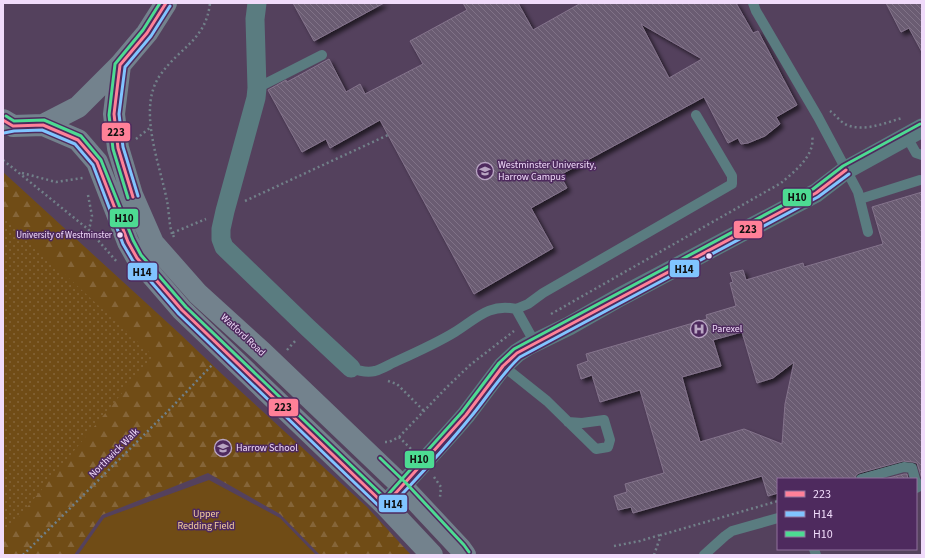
<svg xmlns="http://www.w3.org/2000/svg" width="925" height="558" viewBox="0 0 925 558" font-family="'Source Sans 3',sans-serif">
	<style>
		.grass { fill: url(#grass-dots) }
		.forest { fill: url(#forest-firs) }
		.park { fill: #704c16 }
		.building { fill: url(#building-back-hatch); stroke: #84748c; fill-rule: evenodd; filter: url(#shadow) }
		.lines { fill: none; stroke-linecap: round; stroke-linejoin: round }
		.path { stroke: #718089; stroke-width: 2.5; stroke-dasharray: 2 3; stroke-linecap: butt }
		.lane { stroke: #5a7c80; stroke-width: 10 }
		.street { stroke: #5a7c80; stroke-width: 19 }
		.primary { stroke: #73828d; stroke-width: 22 }
		.bus-1-casing { stroke: #4e2a5e; stroke-width: 6 }
		.bus-2-casing { stroke: #4e2a5e; stroke-width: 6 }
		.bus-3-casing { stroke: #4e2a5e; stroke-width: 6 }
		.bus-1 { stroke: #ff8098; stroke-width: 3 }
		.bus-2 { stroke: #80c4ff; stroke-width: 3 }
		.bus-3 { stroke: #4ddb92; stroke-width: 3 }
		.bus-dot { fill: #f0dbfa; stroke: #4e2a5e; stroke-width: 1.5 }
		.labels { text-anchor: middle; dominant-baseline: central; stroke-width: 3; stroke-linejoin: round; paint-order: stroke }
		.bus-label { font-size: 9px; fill: #f0dbfa; stroke: #4e2a5e; text-anchor: end }
		.poi-label { font-size: 10px; fill: #f0dbfa; stroke: #4e2a5e; text-anchor: start }
		.street-label { font-size: 10px; fill: #f0dbfa; stroke: #4e2a5e }
		.park-label { font-size: 10px; fill: #f9d39f; stroke: #4e2a5e }
		.line-badge { stroke: #4e2a5e; stroke-width: 1.5 }
		.pale-badge-label { font-size: 11px; text-anchor: middle; font-weight: bold; fill: #111 }
	</style>
	<defs>
		<pattern id="grass-dots" width="8" height="8" patternUnits="userSpaceOnUse"><rect width="8" height="8" fill="#704c16"/><path d="M2 2h.1M6 6h.1" fill="none" stroke="#856539" stroke-width="1.8" stroke-linecap="round"/></pattern>
		<pattern id="forest-firs" width="22" height="20" patternUnits="userSpaceOnUse"><rect width="22" height="20" fill="#704c16"/><path d="M5 1l3.5 6h-7zM16 11l3.5 6h-7z" fill="#856539"/></pattern>
		<pattern id="building-back-hatch" width="6" height="6" patternUnits="userSpaceOnUse"><rect width="6" height="6" fill="#6b5b72"/><path d="M-1 5l2 2M0 0l6 6M5-1l2 2" fill="none" stroke="#807287"/></pattern>
		<filter id="shadow"><feDropShadow dx="3.5" dy="3.5" stdDeviation="2" flood-color="#0009"/></filter>
	</defs>
	<rect width="100%" height="100%" fill="#54415d"/>
	<path class="grass" d="M3,188L181,364L3,550Z"/>
	<path class="forest" d="M3,172L180,334L224,376L367,507L411,555H320L280,514L208,473L102,515L74,555H3V536L153,356L3,217Z"/>
	<path class="park" d="M209,480L280,518L316,555H78L104,518Z"/>
	<path class="building" d="M293,3H384L314,41Z
		M463,3H518L533,30L581,3H736L753,33L758,31L797,105L776,117L780,124L765,136L748,143L741,144L738,138L728,143L704,97L560,175L567,188L531,208L553,248L474,294L380,120L330,148L326,139L302,152L268,90L286,80L287,82L329,59L346,92L360,84L365,94L423,64L410,41L467,10ZM641,24L702,59L669,78Z
		M886,3H922V52L909,28L901,32Z
		M922,192V479L917,463L913,462L903,461L859,473L856,475L855,479H778V493L768,496L762,476L633,513L631,507L618,510L614,496L627,492L625,484L664,473L640,390L600,402L592,375L581,379L577,365L588,361L586,354L707,319L706,315L736,306L730,283L733,282L730,273L743,270L746,280L803,263L804,267L883,244L872,207ZM742,332L757,383L773,378L794,362L785,404L782,444L744,429L700,442L682,377L721,366L713,340Z
		M904,474H907L908,479H885Z"/>
	<g class="lines">
		<path class="path" d="M830,111C835,114 840,122 847,125C864,132 885,123 902,118
			M136,139L151,127
			M3,160L89,230L117,262
			M22,173L56,182L83,178
			M88,195L92,216L89,230
			M245,201L388,135
			M172,234C169,224 169,211 167,201C160,164 136,107 161,74C180,47 206,40 210,3
			M174,237L172,233L206,219
			M551,314L781,183C795,171 816,155 812,135
			M287,350L296,340
			M388,381L397,384L424,411
			M399,437L447,387L470,365L514,331
			M385,442H389L399,437L412,450
			M434,477L441,487L440,497
			M614,546L640,541L660,535
			M23,555L171,408L213,364
			M654,555L661,535L778,501"/>
		<path class="lane" d="M753,3L756,11L818,117L858,192L868,232
			M257,88L322,55
			M907,137L916,153L922,155
			M860,199L920,180
			M516,309L528,304L543,293L732,184V176L696,115
			M503,366L547,401L596,449L608,447L610,440L604,420L582,423L568,422
			M351,368C359,371 366,373 375,371C382,369 390,364 397,361C417,352 437,343 455,332C476,319 489,303 516,309L535,343
			M861,479L904,467L912,468L915,479
			M916,481L918,487L916,488
			M814,549L816,555
			M704,555L725,536L732,531L778,518"/>
		<path class="street" d="M257,3L255,19L257,88L256,98L225,211L221,229V239L224,247L307,327L351,368
			M385,505L452,431L466,415L503,366L517,353L528,346L569,326L620,297L816,193L846,170L922,128"/>
		<path class="primary" d="M120,65L114,114L118,148L132,195L153,243L198,294L263,353L402,486L460,548L465,555
			M3,120L13,126L43,125L78,107L120,65L147,33L166,3
			M43,125L78,140L97,162L128,242L137,258L182,310L385,505L432,555"/>
		<g class="bus-1-casing">
			<path id="bus-1" d="M120,65L114,114L118,148L133,197
				M120,65L147,33L166,3
				M3,120L13,126L43,125L78,140L97,162L128,242L137,258L182,310L385,505
				M385,505L466,415L503,366L517,353L816,193L846,170"/>
		</g>
		<g class="bus-2-casing">
			<path id="bus-2" d="M4,133L14,131L42,130L75,144L93,165L123,244L133,261L179,314L382,509L385,510L389,508C416,479 444,450 469,419C487,398 500,375 520,357L818,197L849,174
				M138,196L123,147L119,114L125,67L151,36L170,6"/>
		</g>
		<g class="bus-3-casing">
			<path id="bus-3" d="M6,116L14,121L44,120L81,136L101,160L133,240L141,255L186,307L385,498L462,412L499,363L514,349L813,189L843,166L920,124
				M128,198L113,149L109,115L115,64L143,30L160,3
				M380,458L406,483L464,545L469,552"/>
		</g>
		<use href="#bus-1" class="bus-1"/>
		<use href="#bus-2" class="bus-2"/>
		<use href="#bus-3" class="bus-3"/>
	</g>
	<defs>
		<g id="university-ring" transform="scale(0.9)"><circle r="9.5" fill="#4e2a5e" stroke="#b9a5c3" stroke-width="1.5"/><path d="M0-5L7-2L0 1L-7-2ZM-4 1L0 2.5L4 1V4Q0 6-4 4Z" fill="#b9a5c3"/></g>
		<g id="hospital-ring" transform="scale(0.9)"><circle r="9.5" fill="#4e2a5e" stroke="#b9a5c3" stroke-width="1.5"/><path d="M-5-5h3v3.5h4V-5h3V5h-3V1.5h-4V5h-3Z" fill="#b9a5c3"/></g>
		<g id="school-ring" transform="scale(0.9)"><circle r="9.5" fill="#4e2a5e" stroke="#b9a5c3" stroke-width="1.5"/><path d="M0-5L7-2L0 1L-7-2ZM-4 1L0 2.5L4 1V4Q0 6-4 4Z" fill="#b9a5c3"/></g>
	</defs>
	<g fill-rule="evenodd">
		<use href="#university-ring" x="485" y="171"/>
		<use href="#hospital-ring" x="699" y="329"/>
		<use href="#school-ring" x="223" y="448"/>
	</g>
	<g class="bus-dot">
		<circle cx="120" cy="235" r="3.5"/>
		<circle cx="709" cy="256" r="3.5"/>
	</g>
	<g class="labels">
		<g class="bus-label">
			<text x="112" y="235">University of Westminster</text>
		</g>
		<g class="poi-label">
			<text x="498" y="165">Westminster University,<tspan x="498" dy="12">Harrow Campus</tspan></text>
			<text x="712" y="329">Parexel</text>
			<text x="236" y="448">Harrow School</text>
		</g>
		<g class="street-label">
			<text transform="translate(243 335) rotate(43)">Watford Road</text>
			<text transform="translate(114 453) rotate(-45)">Northwick Walk</text>
		</g>
		<g class="park-label">
			<text x="206" y="514">Upper<tspan x="206" dy="12">Redding Field</tspan></text>
		</g>
	</g>
	<g class="line-badge">
		<rect x="101" y="122" width="30" height="20" rx="4" fill="#ff8098"/>
		<rect x="782" y="188" width="30" height="19" rx="4" fill="#4ddb92"/>
		<rect x="109" y="208" width="30" height="20" rx="4" fill="#4ddb92"/>
		<rect x="733" y="220" width="30" height="19" rx="4" fill="#ff8098"/>
		<rect x="669" y="259" width="31" height="19" rx="4" fill="#80c4ff"/>
		<rect x="127" y="262" width="31" height="19" rx="4" fill="#80c4ff"/>
		<rect x="268" y="398" width="31" height="19" rx="4" fill="#ff8098"/>
		<rect x="404" y="450" width="31" height="19" rx="4" fill="#4ddb92"/>
		<rect x="378" y="494" width="30" height="19" rx="4" fill="#80c4ff"/>
	</g>
	<g class="pale-badge-label">
		<text x="116" y="136">223</text>
		<text x="797" y="201">H10</text>
		<text x="124" y="222">H10</text>
		<text x="748" y="233">223</text>
		<text x="684" y="273">H14</text>
		<text x="142" y="276">H14</text>
		<text x="283" y="411">223</text>
		<text x="419" y="463">H10</text>
		<text x="393" y="508">H14</text>
	</g>
	<rect width="925" height="558" fill="none" stroke="#f0dbfa" stroke-width="8"/>
	<rect x="777" y="478" width="140" height="72" fill="#4e2a5e" stroke="#8f719c"/>
	<rect x="785" y="491" width="20" height="6" fill="#ff8098" stroke="#8f719c"/>
	<text x="813" y="498" font-size="12" fill="#f0dbfa">223</text>
	<rect x="785" y="511" width="20" height="6" fill="#80c4ff" stroke="#8f719c"/>
	<text x="813" y="518" font-size="12" fill="#f0dbfa">H14</text>
	<rect x="785" y="531" width="20" height="6" fill="#4ddb92" stroke="#8f719c"/>
	<text x="813" y="538" font-size="12" fill="#f0dbfa">H10</text>
</svg>
